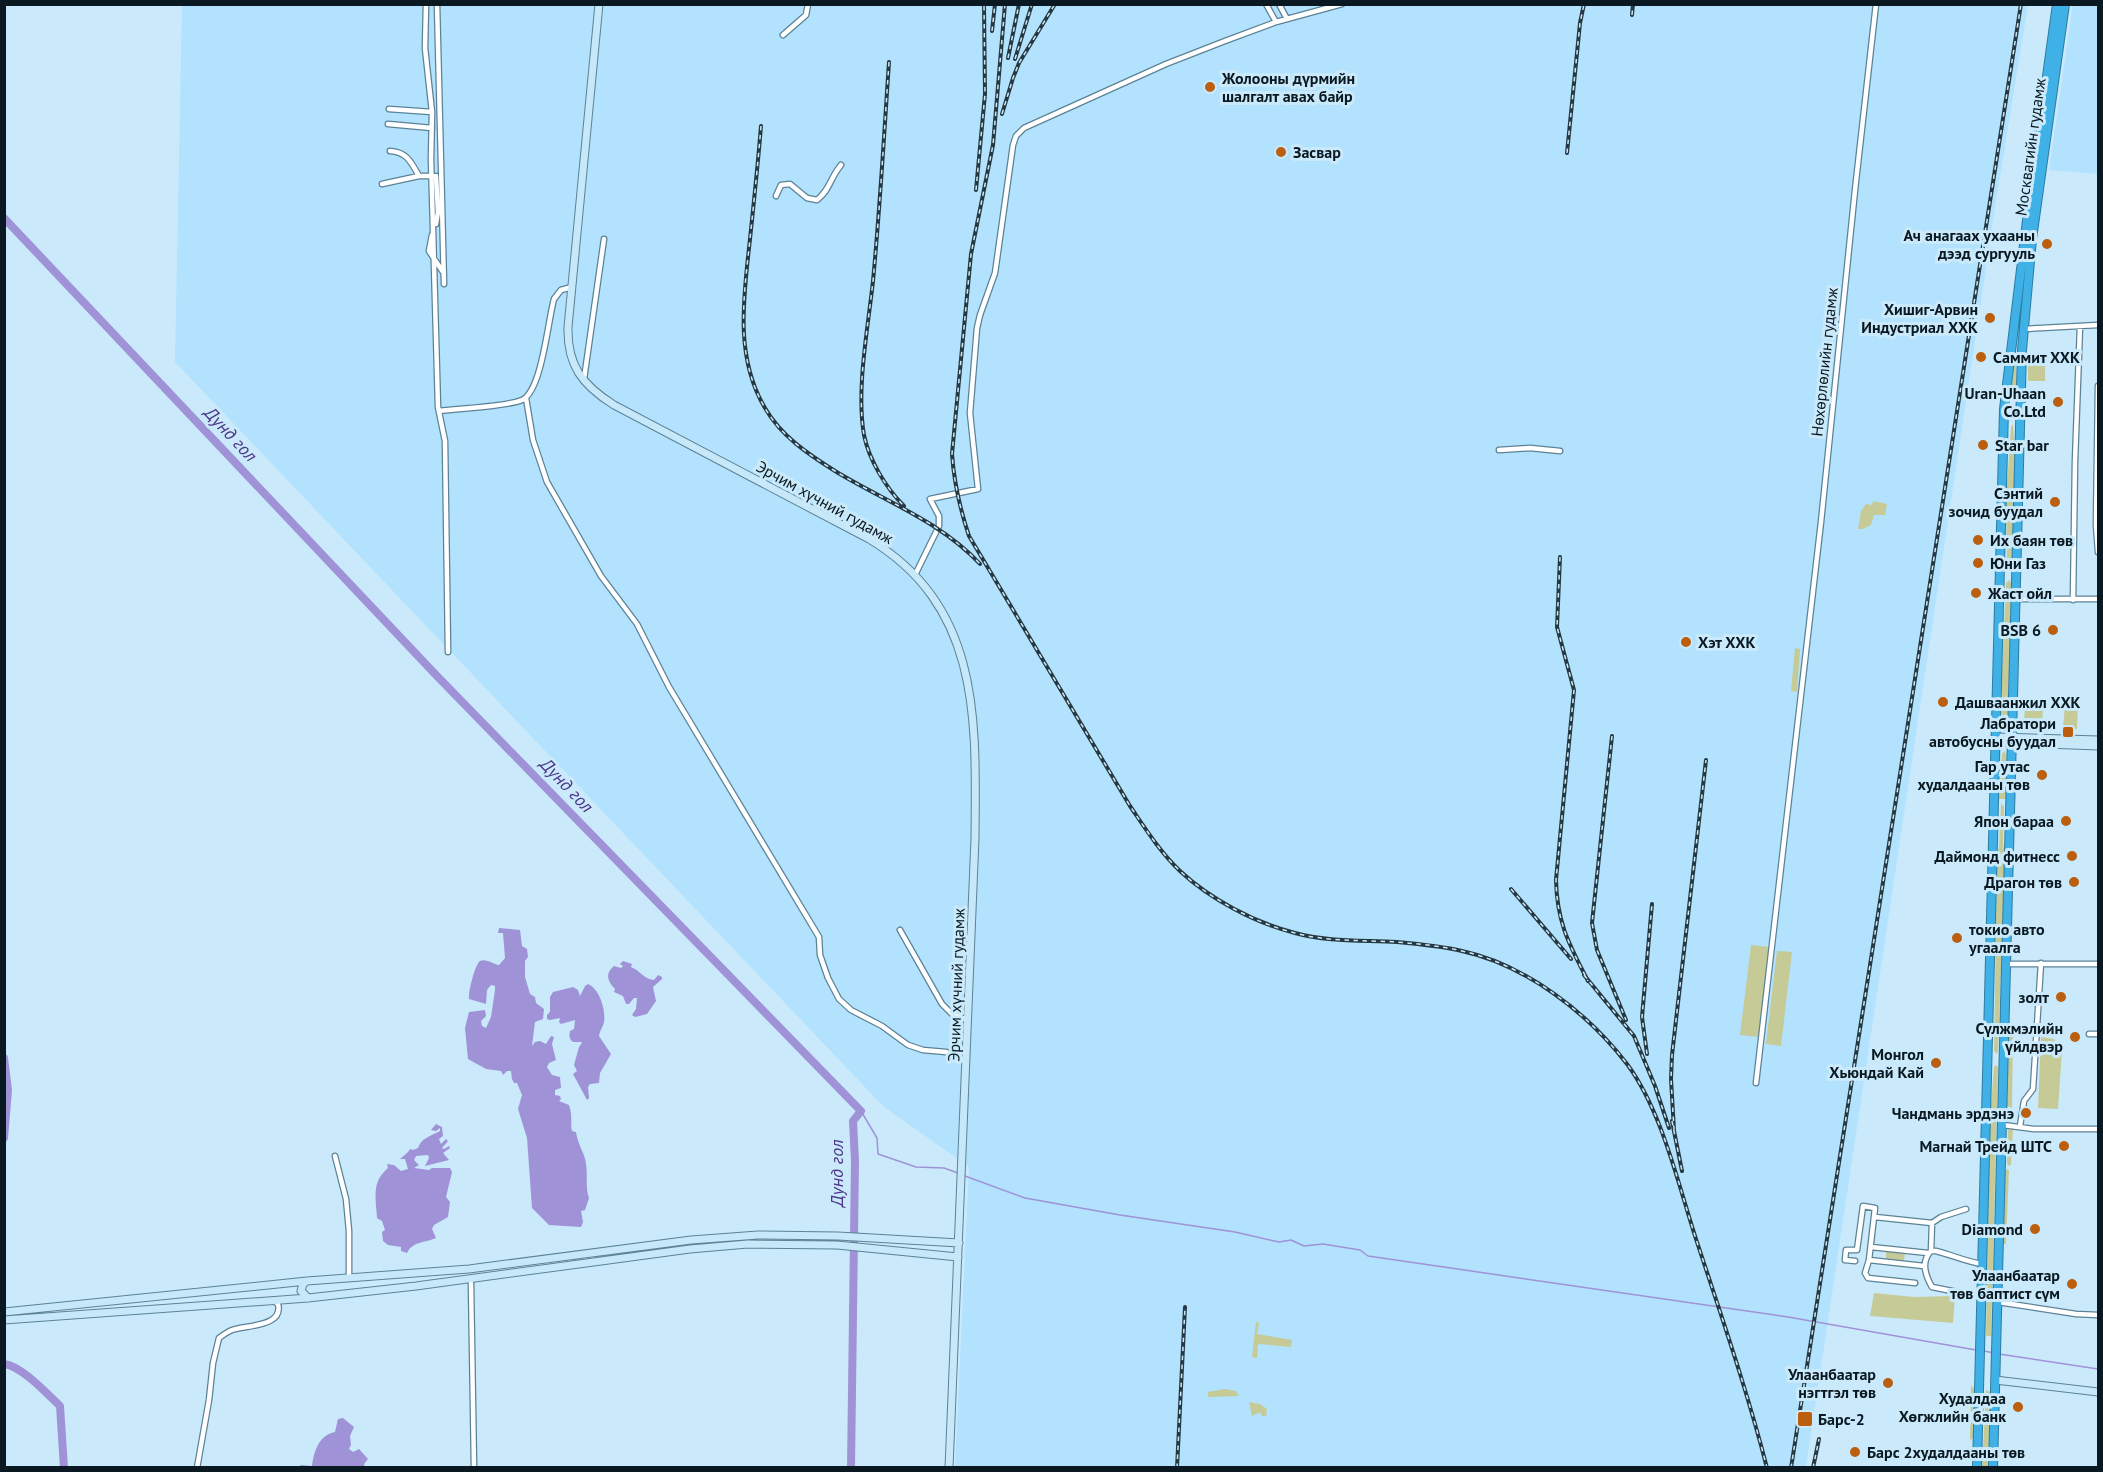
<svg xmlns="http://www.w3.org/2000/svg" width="2103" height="1472" viewBox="0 0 2103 1472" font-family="'PT Sans',sans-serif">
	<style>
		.built { fill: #b2e2fd }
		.green { fill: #c5ca97 }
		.water { fill: #9f92d7 }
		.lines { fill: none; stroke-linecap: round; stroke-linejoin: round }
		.stream { stroke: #9f92d7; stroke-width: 1.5 }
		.river { stroke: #9f92d7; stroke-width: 8 }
		.street-casing { stroke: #5c8296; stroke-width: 7 }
		.secondary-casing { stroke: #5c8296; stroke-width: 9 }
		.highway-casing { stroke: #2d7ca1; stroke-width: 10 }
		.street { stroke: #fff; stroke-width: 4.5 }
		.secondary { stroke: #c6e8f8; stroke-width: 7 }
		.highway { stroke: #40b1e6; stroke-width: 8 }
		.rail-casing { stroke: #263841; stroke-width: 4 }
		.rail { stroke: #caeafc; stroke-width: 1.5; stroke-dasharray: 4.5; stroke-linecap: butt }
		.poi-dot { fill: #bb5e0e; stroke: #caeafc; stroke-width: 2 }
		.labels { text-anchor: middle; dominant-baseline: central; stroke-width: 6; stroke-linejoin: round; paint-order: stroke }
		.poi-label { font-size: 16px; font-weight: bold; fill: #0a1921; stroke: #caeafc; text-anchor: end }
		.street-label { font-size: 16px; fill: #0a1921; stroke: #caeafc }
		.water-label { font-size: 18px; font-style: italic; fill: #4d3688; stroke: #caeafc }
	</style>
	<rect width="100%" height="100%" fill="#caeafc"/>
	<path class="built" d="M2073,4L2098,5V174L2049,170Z
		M182,5H2028L1996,201L1806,1467H955L969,1167L883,1106L175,362Z"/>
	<path class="green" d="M2015,355L2018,397L2016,400L2011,399L2010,395Z
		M2028,365H2045V381H2028Z
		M2013,424L2016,475L2012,559L2009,561L2007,559L2006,501L2011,427Z
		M1873,501L1887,504L1885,515H1874L1871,525L1863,529H1858L1861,511L1866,504L1872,505Z
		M2009,580L2011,583L2009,726L2005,729L2002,726V670L2006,583Z
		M1795,648L1800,649L1797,692L1791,691Z
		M2025,703L2043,704L2042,733L2029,731L2024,725Z
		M2065,704L2078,705L2077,729H2063Z
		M2004,751L2006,754L2007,799H1999L2002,754Z
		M2001,804L2004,806L2003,843L2005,857L1998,1051L1997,1054L1994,1051L1997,855L1999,847Z
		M1751,945L1770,947L1759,1037L1740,1035Z
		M1777,951L1792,952L1781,1046L1766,1044Z
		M2013,1032L2012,1108L2007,1106L2009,1035Z
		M2041,1037L2054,1039L2062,1050L2058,1109L2038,1108Z
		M1996,1065L1998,1067L1991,1336H1986L1990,1119L1994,1067Z
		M2013,1129L2011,1165L2009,1166L2007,1164L2008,1130Z
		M2007,1169L2009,1170L2006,1244H2003L2005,1173Z
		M1886,1251L1905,1253L1904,1261L1886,1259Z
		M1874,1293L1914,1297L1955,1296L1953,1323L1870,1316Z
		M1256,1322L1259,1323L1257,1334L1292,1340L1291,1347L1258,1344L1257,1358L1252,1357Z
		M1971,1385L1975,1390L1974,1436L1970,1441Z
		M1225,1389L1236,1391L1239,1396L1208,1397V1392Z
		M1986,1390L1990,1392L1989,1467L1982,1468Z
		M1249,1402L1260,1404L1267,1409L1266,1416H1262L1260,1412L1252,1416Z"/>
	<path class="water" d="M499,928L520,930L522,946L527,949L528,957L525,961V977L530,994L535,997L536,1003L544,1009L543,1019L535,1022L532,1046L535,1042L540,1041L546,1044L551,1036L554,1037L552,1044L556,1060L549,1063L547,1067L552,1075L560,1077L561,1088L555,1090V1095L560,1096L561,1099L559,1101L569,1105C573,1117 570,1122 572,1131L576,1132C578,1146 585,1153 586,1164C588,1175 585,1187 589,1198L585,1210L581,1211L583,1222L581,1227L549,1225L532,1208L527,1138L518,1109L522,1095L517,1083H514L512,1079L511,1071H507L503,1075L501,1071L486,1069L468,1059L465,1028L469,1012L485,1010L486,1016L481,1021L482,1026L486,1028L491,1017L495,990V986L491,985L487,990L486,1004L469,999C468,993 475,964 480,961C486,958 493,964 499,965L505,958L503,933H498Z
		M623,961L632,964L631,967C640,970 643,979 654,980L658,975L662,977V979L653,987L656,1001L647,1014L635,1017L632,1015L636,1009L637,998H634L629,1004H626L623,996L614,992L615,989C607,981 605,973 614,966L621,968L623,966L620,964Z
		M588,984C600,989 606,1011 604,1022C603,1027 600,1030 599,1036L611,1054L600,1073L599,1083L590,1084L588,1087L589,1098L587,1100L573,1074L577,1071L574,1065L579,1047L582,1043L581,1042H573C569,1039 569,1036 570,1031L574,1029L575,1020L561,1024L559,1022L560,1018L550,1020L547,1019V1015L550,1012V997L553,992L573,987L578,990L580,996L585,986Z
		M436,1124L442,1127L443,1136L439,1139L441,1144L446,1139L448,1141L442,1148L444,1149L449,1146L450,1148L443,1153L449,1160L425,1166L429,1158L428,1155L416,1156L414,1160L419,1165L414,1168L429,1170L432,1168H450L452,1172L446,1197L450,1202L448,1217L434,1225L432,1229L436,1238C425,1243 413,1241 407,1253L401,1251V1247L388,1245L383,1241L382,1232L385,1230L382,1221L377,1218C376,1198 371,1182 388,1168L387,1164L394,1165L401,1171L408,1169L405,1159H400L408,1152L410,1149L413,1150L418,1148C421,1138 431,1136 440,1131V1128L436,1131L431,1130Z
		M343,1418L354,1427L350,1436L351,1445L349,1449L353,1452L359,1449L368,1459L364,1464L365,1467H298L301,1465L312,1466C314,1451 319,1435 335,1432L338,1419Z"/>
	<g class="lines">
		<path class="stream" d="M861,1111L877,1138L878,1154L916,1167L944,1168L958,1173
			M965,1176L1025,1198L1120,1215L1235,1232L1279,1242L1291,1240L1304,1246L1323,1244L1360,1250L1368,1256L1788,1317L1976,1350
			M1984,1351L1994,1353
			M1999,1354L2098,1369"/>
		<path class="river" d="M4,218L436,675L861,1111L853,1121L855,1161L851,1468
			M4,1058L8,1090L4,1138
			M4,1364C22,1366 47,1394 60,1406L64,1468"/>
		<g class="street-casing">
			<path id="street" d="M426,4L425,48L432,112L431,159L438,407L445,441L448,652
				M437,4L444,284
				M1266,4L1276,22
				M1279,4L1287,19
				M783,35L806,15L808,4
				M389,109L432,112
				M388,124L432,128
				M390,151C407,152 411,162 419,176H433
				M436,176L438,212L436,224
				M382,184L419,176
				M776,196L781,185L790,184L807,198L817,200C830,190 830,178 841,165
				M432,235L429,251L443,272
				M2024,329L2098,325
				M584,379L604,239
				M2098,386L2096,525L2098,552
				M526,398L533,440L547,482L601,576L637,624L669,687L819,937L820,955L828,978L839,999L851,1010L882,1026L908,1045L923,1050L946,1052L966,1061
				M439,411C459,408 506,407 522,400C542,391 548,320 554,299L561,290L572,287
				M1499,450L1530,448L1560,451
				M915,575L939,526V516L930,499L978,489L970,413L977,328L980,315L995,273L1013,145L1016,136L1024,128L1166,64L1225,41L1276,22L1342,4
				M2017,599H2098
				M2073,600L2075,461L2080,326
				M900,930L942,1004L952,1014L968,1020
				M2007,964H2098
				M2089,1034H2098
				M1756,1083L1821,522L1855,190L1876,4
				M2003,1125L2034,1129H2098
				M2020,1126L2024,1101L2033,1089L2041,963
				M335,1156L346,1199L349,1231V1278
				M1875,1217L1932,1223L1931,1251
				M1932,1223L1941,1217L1966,1209
				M1871,1247L1928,1253
				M1869,1260L1865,1273L1868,1278L1915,1283
				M1855,1261L1845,1260L1846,1250H1857L1863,1206L1875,1208L1869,1260L1924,1266
				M471,1283L474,1468
				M1957,1292L1932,1287C1925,1275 1921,1261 1931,1251H1936C1952,1255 1967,1262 1982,1264
				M1998,1302L2076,1314L2098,1315
				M197,1468L209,1400L213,1363L219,1338C223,1335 227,1332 232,1330C246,1325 284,1327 278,1304L274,1301"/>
		</g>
		<g class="secondary-casing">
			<path id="secondary" d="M599,4L568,327C567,365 582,385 614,405L869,539C982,607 976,721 975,838L949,1468
				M1996,737L2098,740
				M1996,742L2098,746
				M307,1281L303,1284L301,1291L308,1298
				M4,1312L307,1281L469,1269L691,1240L758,1235L838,1236L959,1243
				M4,1320L308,1298L416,1286L690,1249L748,1244L837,1245L958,1257
				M1995,1380L2098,1392"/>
		</g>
		<g class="highway-casing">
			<path id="highway" d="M1977,1468L2004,409L2027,220L2057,4
				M1993,1468L2022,350L2032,239L2065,4"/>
		</g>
		<use href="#street" class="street"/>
		<use href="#secondary" class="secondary"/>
		<use href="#highway" class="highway"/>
		<g class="rail-casing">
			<path id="rail" d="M1005,4L993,145L971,254L952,454C954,482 960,509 969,536L1130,806C1145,828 1160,852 1180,871C1210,899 1255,923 1295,933C1327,942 1364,940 1397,942C1419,944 1441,946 1462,951C1526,965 1588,1013 1627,1064C1662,1111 1678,1184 1696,1239C1721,1315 1747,1390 1767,1468
				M1632,15L1633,4
				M992,31L995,4
				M1008,58L1019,4
				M1015,59L1032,4
				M889,62C884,135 880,208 873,281C868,328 856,389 864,435C869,460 886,488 904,506
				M1002,114L1013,78L1019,63L1055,4
				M761,126C758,163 754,201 750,239C744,295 734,356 765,408C781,436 808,454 835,471C884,501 940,521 980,564
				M1567,153L1580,23L1584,4
				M976,190L985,94L984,4
				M1560,557L1557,627L1574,690L1556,880C1557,923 1569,944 1588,981
				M1612,736L1592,923L1597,950L1626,1020
				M1511,889L1571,959
				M1584,975L1634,1036L1655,1086L1669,1128
				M1647,1054L1642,1017L1652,904
				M1672,1121L1682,1171
				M1674,1130L1671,1079L1672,1055L1706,760
				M1177,1468L1185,1307
				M1791,1468L2021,4
				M1813,1468L1819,1439"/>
		</g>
		<use href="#rail" class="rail"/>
	</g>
	<g class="poi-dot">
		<circle cx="1210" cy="87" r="6"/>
		<circle cx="1281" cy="152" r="6"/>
		<circle cx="2047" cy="244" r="6"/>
		<circle cx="1990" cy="318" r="6"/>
		<circle cx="1981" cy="357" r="6"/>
		<circle cx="2058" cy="402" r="6"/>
		<circle cx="1983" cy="445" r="6"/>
		<circle cx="2055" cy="502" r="6"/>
		<circle cx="1978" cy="540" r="6"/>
		<circle cx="1978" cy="563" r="6"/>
		<circle cx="1976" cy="593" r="6"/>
		<circle cx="2053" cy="630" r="6"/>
		<circle cx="1686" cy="642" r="6"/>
		<circle cx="1943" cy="702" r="6"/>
		<rect x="2062" y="726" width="12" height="12" rx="3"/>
		<circle cx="2042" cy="775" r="6"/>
		<circle cx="2066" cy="821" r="6"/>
		<circle cx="2072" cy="856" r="6"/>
		<circle cx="2074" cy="882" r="6"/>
		<circle cx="1957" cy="938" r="6"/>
		<circle cx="2061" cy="997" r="6"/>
		<circle cx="2075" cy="1037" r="6"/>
		<circle cx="1936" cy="1063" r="6"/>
		<circle cx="2026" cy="1113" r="6"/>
		<circle cx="2064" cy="1146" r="6"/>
		<circle cx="2035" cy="1229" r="6"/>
		<circle cx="2072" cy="1284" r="6"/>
		<circle cx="1888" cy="1383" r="6"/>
		<circle cx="2018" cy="1407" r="6"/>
		<rect x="1797" y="1411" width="16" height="16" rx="3"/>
		<circle cx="1855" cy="1452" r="6"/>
	</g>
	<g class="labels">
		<g class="poi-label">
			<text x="1222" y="78" text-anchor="start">Жолооны дүрмийн<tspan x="1222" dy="18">шалгалт авах байр</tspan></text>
			<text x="1293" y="152" text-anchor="start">Засвар</text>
			<text x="2035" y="235">Ач анагаах ухааны<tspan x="2035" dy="18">дээд сургууль</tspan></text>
			<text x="1978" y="309">Хишиг-Арвин<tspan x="1978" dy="18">Индустриал ХХК</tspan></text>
			<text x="1993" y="357" text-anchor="start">Саммит ХХК</text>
			<text x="2046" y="393">Uran-Uhaan<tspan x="2046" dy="18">Co.Ltd</tspan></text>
			<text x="1995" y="445" text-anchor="start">Star bar</text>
			<text x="2043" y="493">Сэнтий<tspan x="2043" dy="18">зочид буудал</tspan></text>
			<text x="1990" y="540" text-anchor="start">Их баян төв</text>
			<text x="1990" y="563" text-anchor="start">Юни Газ</text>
			<text x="1988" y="593" text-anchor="start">Жаст ойл</text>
			<text x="2041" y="630">BSB 6</text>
			<text x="1698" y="642" text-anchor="start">Хэт ХХК</text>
			<text x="1955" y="702" text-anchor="start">Дашваанжил ХХК</text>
			<text x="2056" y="723">Лабратори<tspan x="2056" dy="18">автобусны буудал</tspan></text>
			<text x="2030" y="766">Гар утас<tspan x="2030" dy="18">худалдааны төв</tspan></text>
			<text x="2054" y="821">Япон бараа</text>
			<text x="2060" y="856">Даймонд фитнесс</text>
			<text x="2062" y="882">Драгон төв</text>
			<text x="1969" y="929" text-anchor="start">токио авто<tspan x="1969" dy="18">угаалга</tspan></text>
			<text x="2049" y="997">золт</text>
			<text x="2063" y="1028">Сүлжмэлийн<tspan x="2063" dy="18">үйлдвэр</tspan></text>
			<text x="1924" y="1054">Монгол<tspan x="1924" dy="18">Хьюндай Кай</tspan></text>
			<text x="2014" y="1113">Чандмань эрдэнэ</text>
			<text x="2052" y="1146">Магнай Трейд ШТС</text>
			<text x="2023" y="1229">Diamond</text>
			<text x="2060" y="1275">Улаанбаатар<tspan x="2060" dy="18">төв баптист сүм</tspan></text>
			<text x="1876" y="1374">Улаанбаатар<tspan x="1876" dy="18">нэгтгэл төв</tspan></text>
			<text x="2006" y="1398">Худалдаа<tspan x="2006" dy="18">Хөгжлийн банк</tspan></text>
			<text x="1818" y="1419" text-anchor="start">Барс-2</text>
			<text x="1867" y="1452" text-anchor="start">Барс 2худалдааны төв</text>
		</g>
		<g class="street-label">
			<text transform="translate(2030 147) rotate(-82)">Москвагийн гудамж</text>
			<text transform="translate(1824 362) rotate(-84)">Нөхөрлөлийн гудамж</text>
			<text transform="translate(825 502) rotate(29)">Эрчим хүчний гудамж</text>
			<text transform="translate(956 985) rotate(-88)">Эрчим хүчний гудамж</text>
		</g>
		<g class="water-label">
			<text transform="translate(231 434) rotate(47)">Дунд гол</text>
			<text transform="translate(567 785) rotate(46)">Дунд гол</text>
			<text transform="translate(836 1173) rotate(-90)">Дунд гол</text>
		</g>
	</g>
	<rect width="2103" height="1472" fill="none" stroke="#0a1921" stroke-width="12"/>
</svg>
